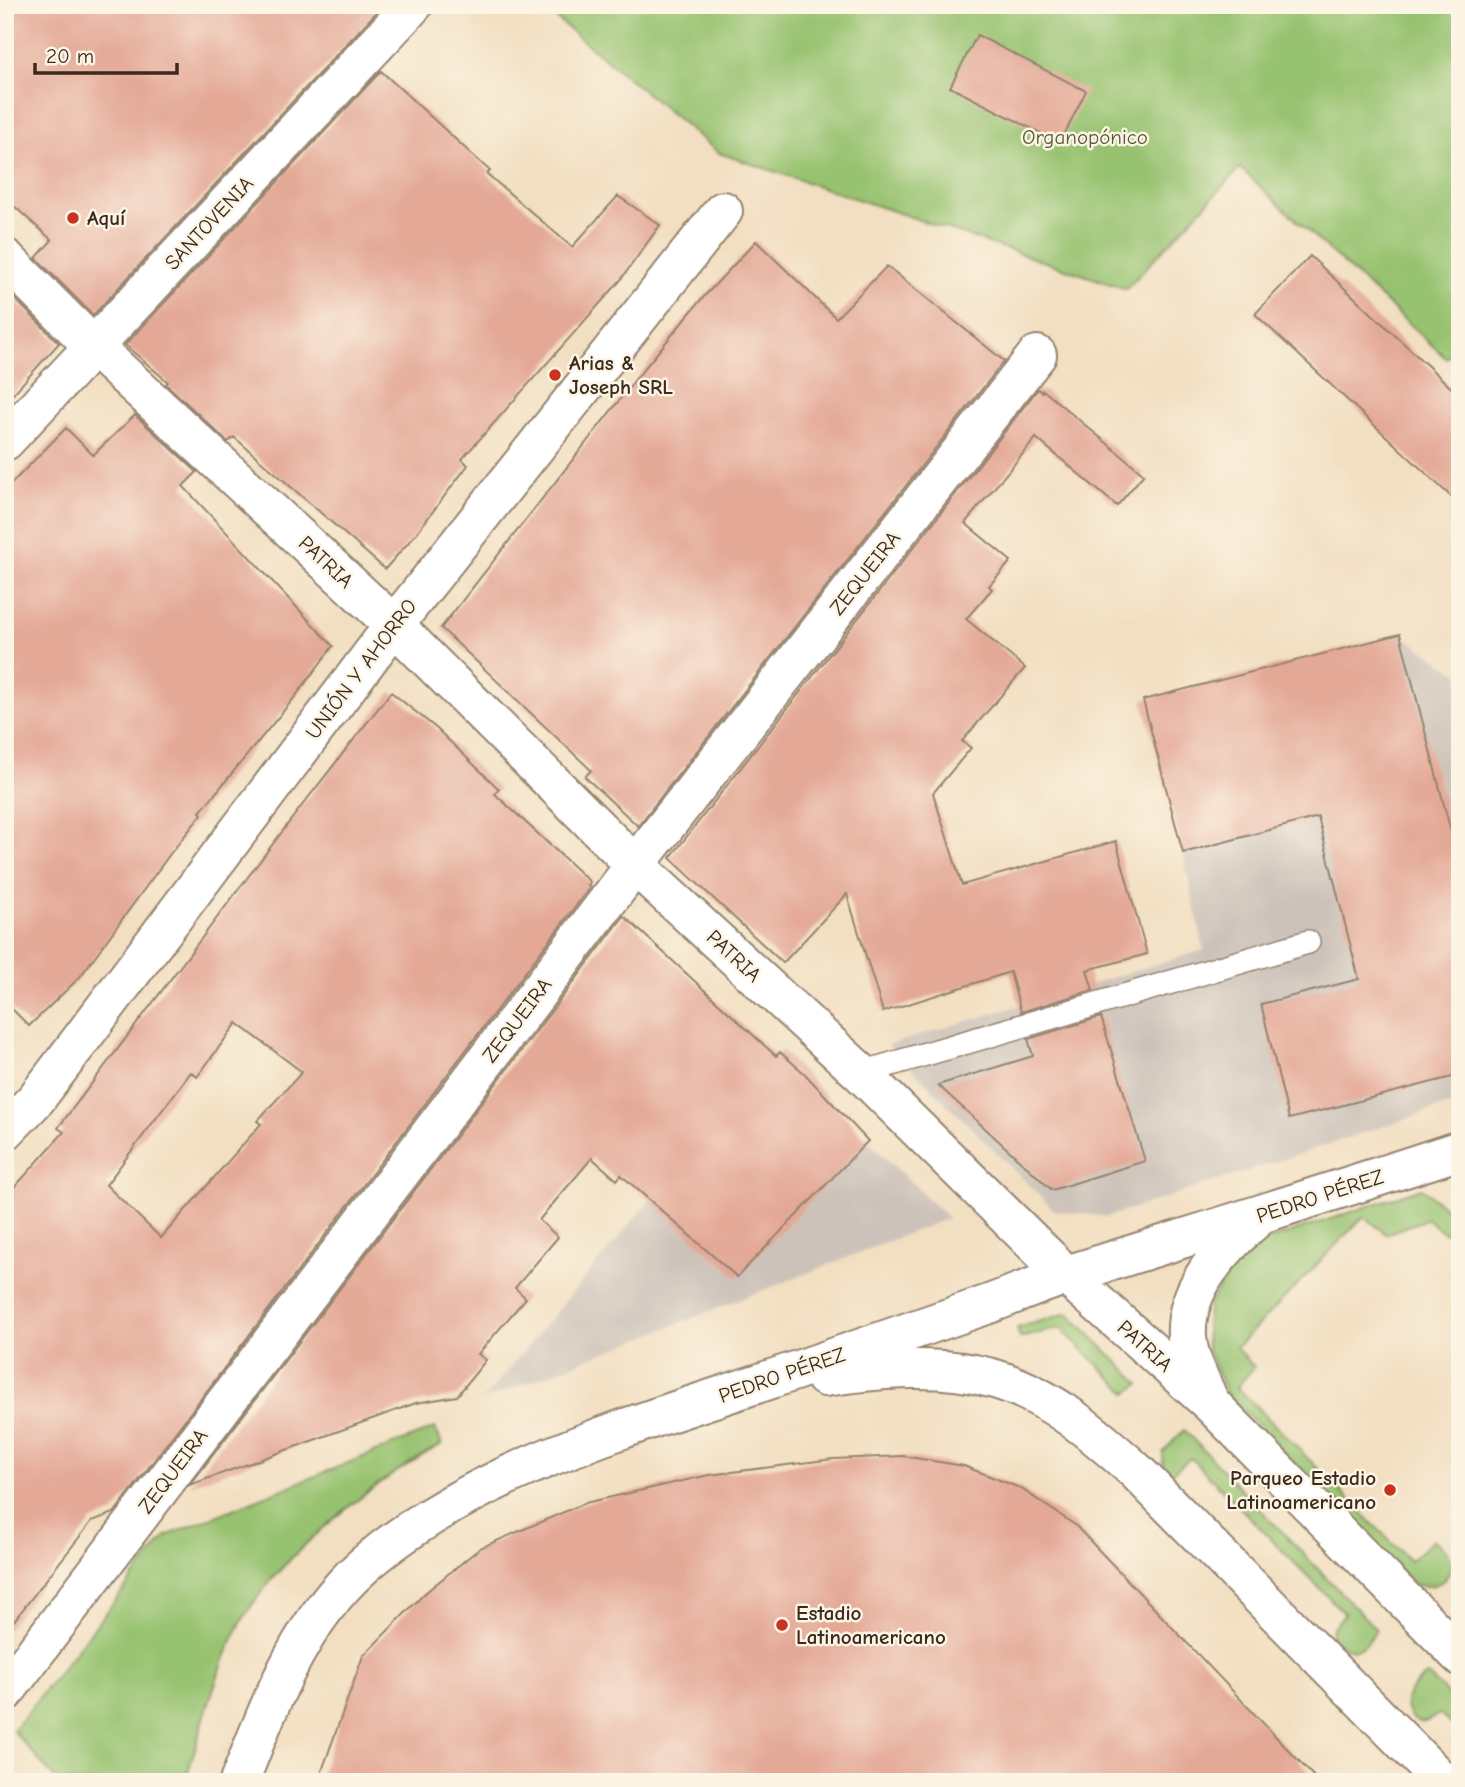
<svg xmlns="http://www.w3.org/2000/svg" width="1465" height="1787" viewBox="0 0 1465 1787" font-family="'Comic Neue',sans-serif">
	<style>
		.industrial { fill: #cdc2b9 }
		.green { fill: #97c26f; stroke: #697646; stroke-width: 2 }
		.building { fill: #e4a896; fill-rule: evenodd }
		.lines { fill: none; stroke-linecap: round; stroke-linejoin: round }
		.service-casing { stroke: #968470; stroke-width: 26 }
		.minor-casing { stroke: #968470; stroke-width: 42 }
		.tertiary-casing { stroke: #968470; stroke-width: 42 }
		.service { stroke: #fff; stroke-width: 23 }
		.minor { stroke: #fff; stroke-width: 38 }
		.tertiary { stroke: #fff; stroke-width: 38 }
		.poi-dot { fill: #c8321e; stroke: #fcf5e5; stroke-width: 2.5 }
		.labels { text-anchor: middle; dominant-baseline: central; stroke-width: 5; stroke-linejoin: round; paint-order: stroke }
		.park-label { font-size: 21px; fill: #575836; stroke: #fcf5e5 }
		.poi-label { font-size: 21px; font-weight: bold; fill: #3b2a1e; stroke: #fcf5e5; text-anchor: start }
		.street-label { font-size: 21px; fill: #3b2a1e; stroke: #fcf5e5 }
	</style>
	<rect width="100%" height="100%" fill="#fcf5e5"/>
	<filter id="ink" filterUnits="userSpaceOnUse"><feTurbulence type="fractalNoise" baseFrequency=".0143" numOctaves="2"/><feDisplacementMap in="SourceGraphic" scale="14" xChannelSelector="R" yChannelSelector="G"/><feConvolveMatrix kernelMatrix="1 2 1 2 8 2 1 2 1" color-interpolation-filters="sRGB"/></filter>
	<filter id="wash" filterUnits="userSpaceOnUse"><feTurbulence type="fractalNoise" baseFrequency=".00686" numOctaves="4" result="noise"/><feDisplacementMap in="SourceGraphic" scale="28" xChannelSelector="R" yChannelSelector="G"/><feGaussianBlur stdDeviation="1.57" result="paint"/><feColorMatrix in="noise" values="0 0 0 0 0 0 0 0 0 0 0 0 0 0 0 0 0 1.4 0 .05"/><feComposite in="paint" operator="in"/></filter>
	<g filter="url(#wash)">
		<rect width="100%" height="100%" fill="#f2dfc1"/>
		<path class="industrial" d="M1400,634L1460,675V1101L1107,1217L1054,1210L888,1045L1204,950L1183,853L1143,700Z
			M782,1050L868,1141L948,1218L483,1400L650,1200Z"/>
		<path class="green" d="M540,5H1460V344L1446,358L1240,168L1126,289L719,153Z
			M1422,1188L1460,1221V1224L1445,1233L1427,1219L1386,1234L1364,1216L1236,1348L1254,1367L1237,1387L1410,1561L1433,1540C1465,1557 1450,1595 1414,1584L1227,1395L1207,1350L1206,1324L1209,1304L1238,1258L1257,1244Z
			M1068,1313L1140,1384L1127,1393L1060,1328L1020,1338L1017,1328Z
			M435,1428L442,1444C373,1482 269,1562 235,1634C213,1681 200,1733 185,1782H58L13,1731L166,1536Z
			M1184,1430L1376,1629C1364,1653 1348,1658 1331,1635L1332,1628L1345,1614L1191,1458L1170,1474L1163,1464V1452Z
			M1428,1675L1460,1707V1733L1439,1714C1435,1716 1430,1721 1425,1722C1410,1725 1402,1706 1408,1694C1411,1687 1421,1680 1428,1675Z"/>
		<g id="blocks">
			<path class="building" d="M5,5H383L93,315L36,258L52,240L5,198Z
				M977,35L1086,91L1060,143L950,87Z
				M381,71L490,171L487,174L572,247L618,196L660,225L620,281L462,459L468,465L415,535L385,569L234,437L228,442L166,384L168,382L125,345Z
				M756,241L836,318L887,266L1004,361L638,826L585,777L591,770L441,628L643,370L699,302Z
				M1310,256L1460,396V505L1255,314Z
				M6,290L59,343L5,403V291Z
				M1038,389L1042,392L1043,390L1144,474L1117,506L1036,438L965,523L1011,561L989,586L992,589L966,619L1025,668L962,741L971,748L933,793L962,885L1116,841L1147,954L1087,970L1093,990L1021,1012L1010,972L883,1012L847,894L783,963L670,858Z
				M135,415L197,472L183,486L333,646L295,697L200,812L202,814L170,854L79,978L29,1026L5,1002V490L66,428L93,455Z
				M1400,634L1460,867V1075L1289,1119L1261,1004L1359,979L1318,817L1183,853L1143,700Z
				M391,692L437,729L499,789L495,794L590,882L588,885L590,887L114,1513L92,1521L5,1632V1198L64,1132L58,1128L297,812ZM237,1023L302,1072L257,1121L261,1124L161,1238L106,1185L191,1072L197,1077Z
				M624,916L776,1056L780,1052L804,1073L868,1141L737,1277L621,1175L617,1180L592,1158L539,1220L558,1237L515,1288L526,1298L478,1354L486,1360L457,1396L416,1403L190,1485Z
				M1101,1017L1145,1161L1052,1190L938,1085L1033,1056L1028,1039Z
				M903,1456L964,1466L1020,1488L1075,1525L1319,1782H828L819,1780L803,1782H318L363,1656L425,1593L480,1548L585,1503L709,1475L833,1459Z"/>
		</g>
	</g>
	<g filter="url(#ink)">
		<use href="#blocks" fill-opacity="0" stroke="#968470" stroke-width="2"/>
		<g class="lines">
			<g class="service-casing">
				<path id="service" d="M861,1073L1308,942"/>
			</g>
			<g class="minor-casing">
				<path id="minor" d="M5,441L413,5
					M5,1131L36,1099L394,625L723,211
					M5,1692L635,865L1037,355"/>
			</g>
			<g class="tertiary-casing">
				<path id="tertiary" d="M5,258L94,347L394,625L635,865L861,1073L1066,1275L1210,1403L1460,1656
					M825,1377C879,1369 941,1363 995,1379C1050,1395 1096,1435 1137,1472L1443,1782
					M1208,1398C1200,1379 1188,1357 1187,1337C1184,1288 1222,1249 1256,1219
					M239,1782C270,1704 299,1623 363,1566C477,1466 650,1421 792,1372C858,1349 923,1327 989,1304C1016,1294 1042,1283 1070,1274C1200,1233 1330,1193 1460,1150"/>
			</g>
			<use href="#service" class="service"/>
			<use href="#minor" class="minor"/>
			<use href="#tertiary" class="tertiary"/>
		</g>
	</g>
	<g class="poi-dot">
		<circle cx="73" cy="218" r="7"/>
		<circle cx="555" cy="375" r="7"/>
		<circle cx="1390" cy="1490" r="7"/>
		<circle cx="782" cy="1625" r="7"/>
	</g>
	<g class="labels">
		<g class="park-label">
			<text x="1085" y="137">Organopónico</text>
		</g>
		<g class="poi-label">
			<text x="87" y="218">Aquí</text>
			<text x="569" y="363">Arias &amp;<tspan x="569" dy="24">Joseph SRL</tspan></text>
			<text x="1376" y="1478" text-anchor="end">Parqueo Estadio<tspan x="1376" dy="24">Latinoamericano</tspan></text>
			<text x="796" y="1613">Estadio<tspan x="796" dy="24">Latinoamericano</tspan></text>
		</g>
		<g class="street-label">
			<text transform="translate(209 223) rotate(-47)">SANTOVENIA</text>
			<text transform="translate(326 562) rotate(43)">PATRIA</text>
			<text transform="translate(865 573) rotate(-52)">ZEQUEIRA</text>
			<text transform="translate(361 669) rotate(-53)">UNIÓN Y AHORRO</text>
			<text transform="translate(734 956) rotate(43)">PATRIA</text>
			<text transform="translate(517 1020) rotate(-53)">ZEQUEIRA</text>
			<text transform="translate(1320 1196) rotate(-18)">PEDRO PÉREZ</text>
			<text transform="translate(1145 1346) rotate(42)">PATRIA</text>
			<text transform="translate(782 1375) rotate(-19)">PEDRO PÉREZ</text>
			<text transform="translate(173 1471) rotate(-53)">ZEQUEIRA</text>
		</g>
	</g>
	<rect width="1465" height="1787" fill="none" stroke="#fcf5e5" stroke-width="28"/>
	<path d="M35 63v10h142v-10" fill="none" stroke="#3b2a1e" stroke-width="3.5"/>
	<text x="46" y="63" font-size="21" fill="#3b2a1e" stroke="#fcf5e5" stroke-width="5" paint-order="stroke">20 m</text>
</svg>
